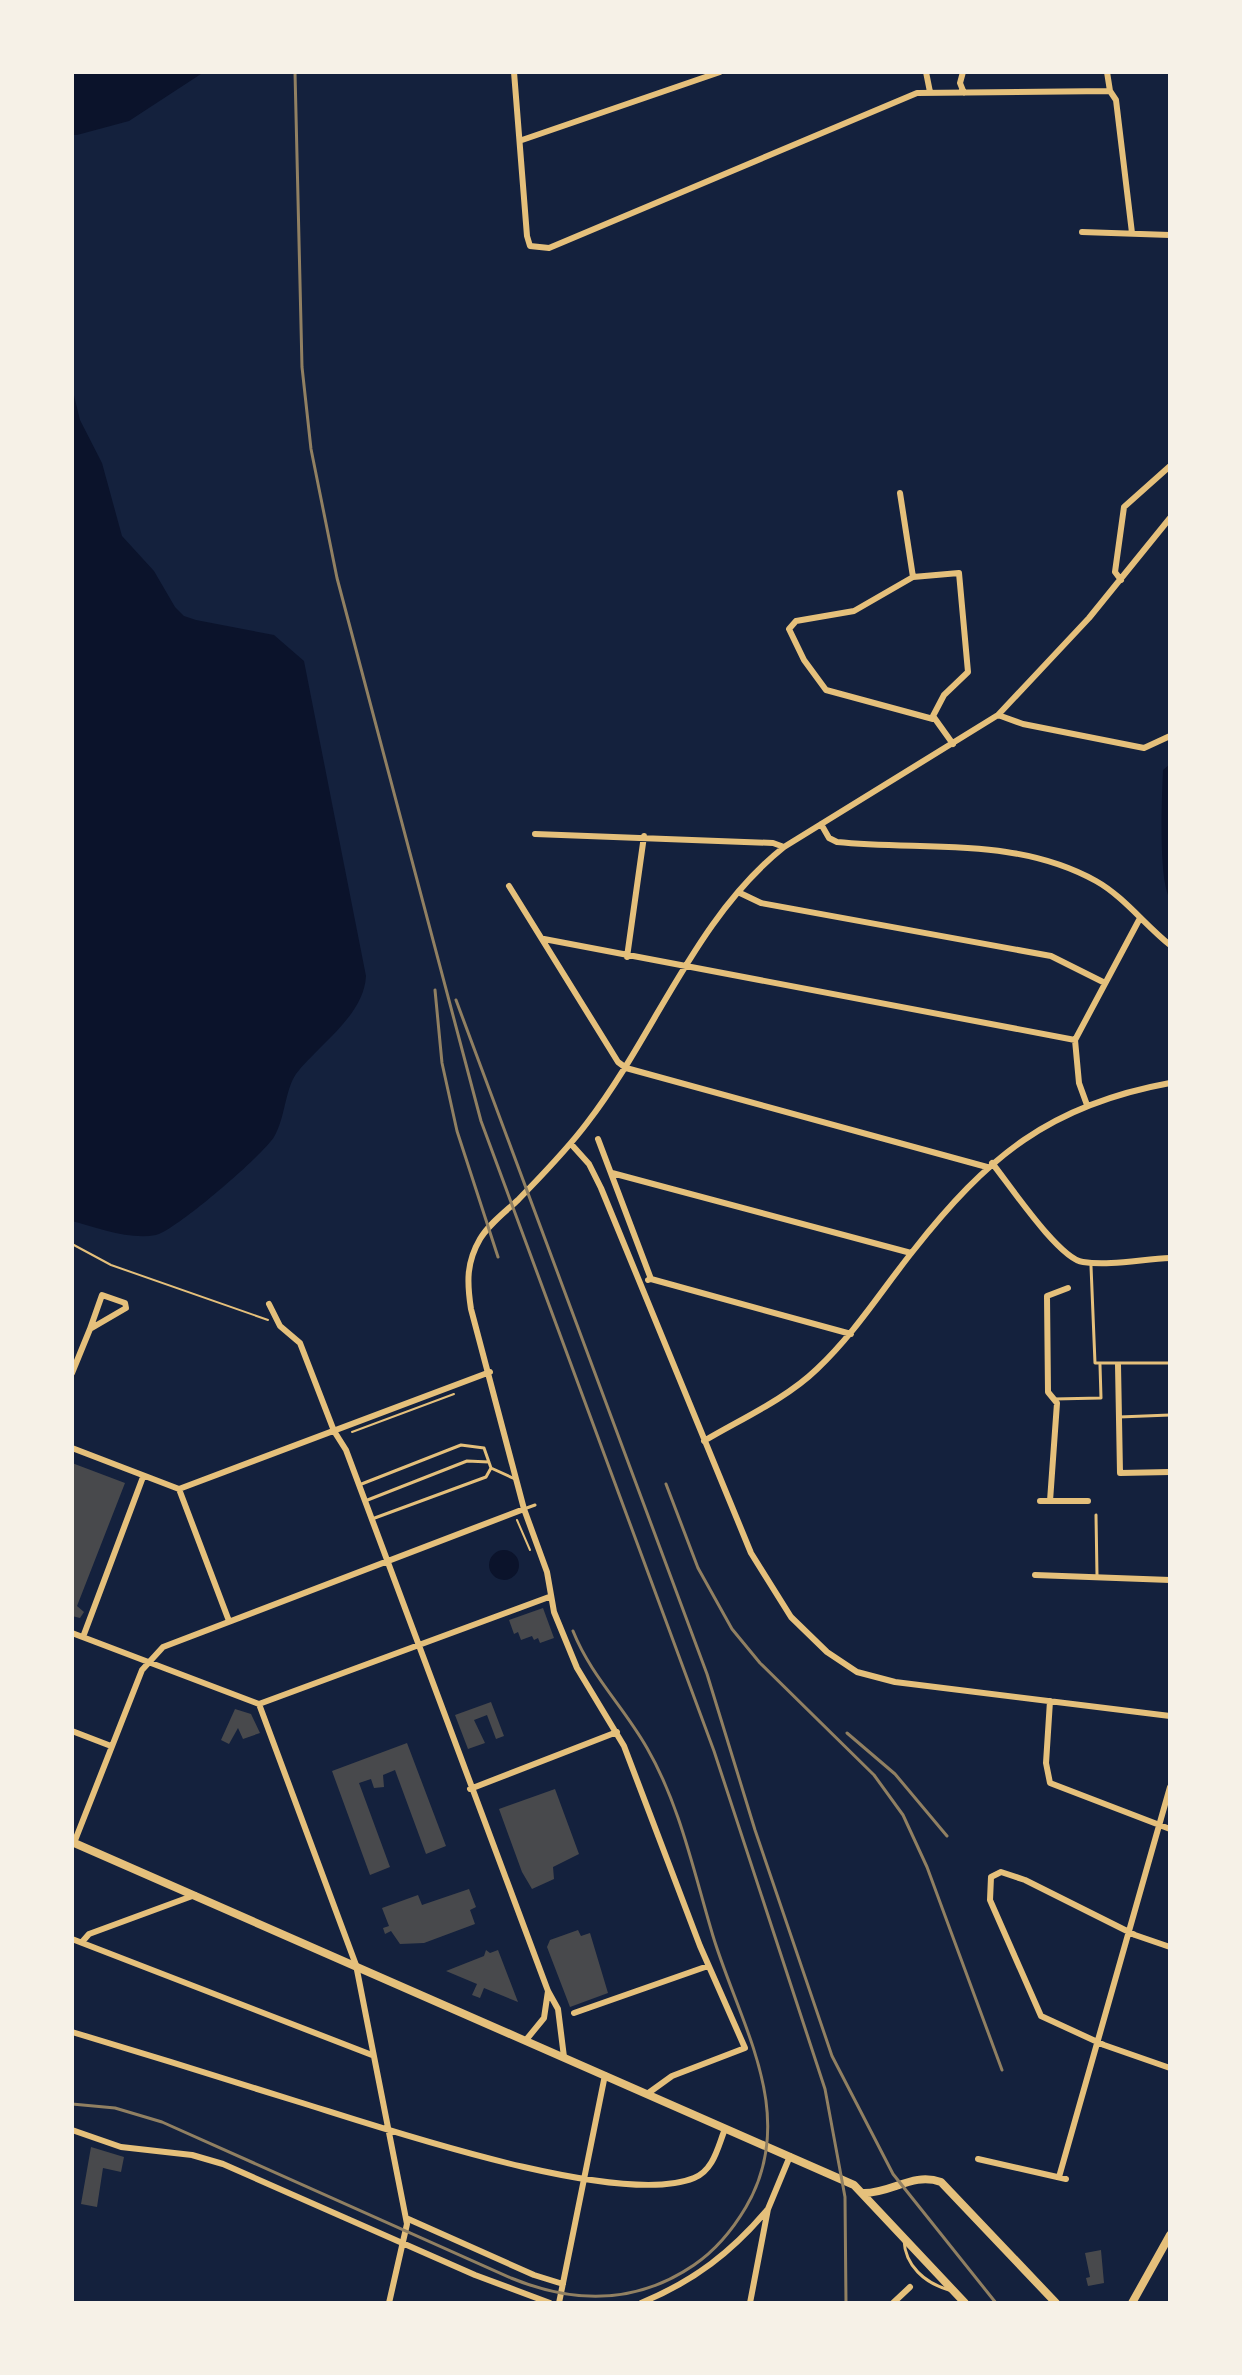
<svg xmlns="http://www.w3.org/2000/svg" width="1242" height="2375" viewBox="0 0 1242 2375" font-family="'PT Sans Narrow',sans-serif">
	<style>
		.water { fill: #0b132b }
		.building { fill: #48494c }
		.lines { fill: none; stroke-linecap: round; stroke-linejoin: round }
		.path { stroke: #e5c07b; stroke-width: 2 }
		.service { stroke: #e5c07b; stroke-width: 3 }
		.minor { stroke: #e5c07b; stroke-width: 6 }
		.secondary { stroke: #e5c07b; stroke-width: 8 }
		.rail { stroke: #918062; stroke-width: 3 }
	</style>
	<rect width="100%" height="100%" fill="#14213d"/>
	<path class="water" d="M72,72H204L129,121L77,135H72Z
		M72,387L80,420L102,463L122,536L154,571L175,607L184,616L196,620L274,635L304,661L366,976C364,1016 318,1045 296,1074C285,1090 285,1119 274,1137C262,1156 175,1231 156,1235C130,1240 97,1228 72,1221Z
		M1170,764V899C1158,879 1162,796 1163,770Z
		M489 1565a15 15 0 1 1 30 0a15 15 0 1 1-30 0Z"/>
	<path class="building" d="M72,1463L125,1483L77,1606L84,1612L80,1618L72,1616Z
		M543,1608L554,1638L540,1643L538,1638L534,1640L532,1636L521,1640L518,1632L514,1634L509,1620Z
		M491,1702L504,1736L496,1739L487,1715L474,1720L485,1743L468,1749L455,1715Z
		M235,1709L251,1714L260,1733L243,1739L238,1728L229,1744L221,1740Z
		M407,1743L446,1846L426,1854L395,1770L383,1775L384,1787L374,1788L371,1779L359,1783L390,1867L370,1875L332,1771Z
		M555,1789L579,1854L553,1867L554,1879L532,1889L522,1872L499,1809Z
		M469,1889L476,1907L470,1910L475,1924L424,1943L400,1944L391,1931L385,1934L383,1928L389,1926L382,1908L418,1895L422,1905Z
		M578,1930L581,1936L590,1933L608,1993L570,2007L547,1947L550,1940Z
		M486,1950L490,1953L498,1950L518,2002L484,1988L480,1998L472,1995L477,1984L446,1971L484,1956Z
		M91,2147L124,2157L121,2172L103,2168L97,2207L81,2204Z
		M1101,2250L1104,2283L1088,2286L1086,2278L1090,2277L1085,2253Z"/>
	<g class="lines">
		<path class="path" d="M72,1244L111,1265L268,1320
			M352,1432L454,1394
			M517,1520L530,1550"/>
		<path class="service" d="M1091,1266L1095,1363H1170
			M1054,1399L1101,1398L1100,1365
			M1119,1417L1170,1415
			M359,1485L461,1445L484,1448L491,1468L515,1479
			M365,1501L467,1461L489,1462
			M524,1509L535,1505
			M1096,1515L1097,1575
			M372,1519L486,1477L491,1468
			M904,2240C905,2266 925,2283 949,2290"/>
		<path class="minor" d="M514,72L527,236L530,246L549,248L917,93L1110,91
			M926,72L930,92
			M963,72L960,83L964,93
			M1107,72L1110,91L1116,100L1132,233
			M522,140L720,72
			M1082,232L1170,235
			M900,493L913,577L959,573L968,672L944,695L933,716L953,744
			M913,577L854,611L796,621L789,629L804,660L826,690L933,719
			M1121,580L1115,572L1124,507L1170,466
			M998,715L1023,724L1144,748L1170,736
			M821,824L829,838L837,842C925,851 1015,836 1096,881C1123,896 1145,925 1170,945
			M535,834L773,843L784,847
			M509,886L618,1062L626,1068L987,1167
			M740,893L761,903L1051,956L1105,983
			M544,939L1075,1040
			M627,957L644,836
			M1087,1105L1079,1083L1075,1040L1139,920
			M598,1139L651,1279L648,1280
			M571,1144L589,1164L601,1188L751,1553L791,1617L827,1652L857,1672L895,1682L1170,1716
			M992,1163C1009,1184 1059,1259 1083,1262C1110,1266 1143,1259 1170,1258
			M612,1173L911,1253
			M651,1279L851,1334
			M102,1295L125,1303L126,1308L90,1329Z
			M269,1304L280,1326L300,1343L334,1431L346,1450L548,1991L558,2009L564,2057
			M1118,1365L1120,1473L1170,1472
			M72,1373L90,1329
			M704,1441C741,1419 786,1399 817,1369C855,1333 881,1291 913,1251C987,1157 1049,1105 1170,1083
			M72,1448L179,1489L490,1372
			M179,1489L229,1621
			M1040,1501H1088
			M1050,1501L1057,1403L1048,1392L1047,1296L1068,1288
			M1035,1575L1170,1580
			M72,1633L259,1704L549,1597
			M83,1637L143,1477
			M1050,1701L1046,1763L1050,1783L1170,1829
			M259,1704L356,1965L407,2224L389,2303
			M72,1731L111,1746
			M470,1789L617,1732
			M74,1843L142,1670L163,1647L524,1509
			M72,1939L372,2055
			M82,1942L89,1934L195,1895
			M1170,1947L1135,1935L1025,1880L1001,1872L991,1877L990,1900L1041,2016L1104,2045L1170,2068
			M574,2013L708,1966
			M72,2032C148,2055 223,2078 299,2102C380,2127 619,2209 694,2178C714,2170 718,2146 725,2129
			M526,2040L544,2018L548,1991
			M647,2094L672,2076L745,2048L700,1946L624,1746L577,1668L554,1612L547,1572L524,1509L471,1309C467,1283 466,1263 480,1239C489,1224 505,1212 518,1200C542,1175 566,1151 587,1123C655,1035 695,918 784,847L998,715L1089,618L1170,518
			M72,2130L121,2147L192,2155L223,2164L475,2275L550,2303
			M978,2159L1066,2179
			M1059,2177L1170,1787
			M406,2218L534,2275L563,2284
			M559,2303L605,2075
			M641,2303C694,2281 732,2252 768,2209
			M750,2303L768,2209L790,2156
			M893,2303L910,2287"/>
		<path class="secondary" d="M72,1842L854,2185L965,2303
			M864,2193C892,2193 913,2172 941,2182L1056,2303
			M1132,2303L1170,2235"/>
		<path class="rail" d="M295,72L302,367L311,449L337,578L481,1121L714,1751L825,2089L845,2197L846,2303
			M435,990L442,1063L457,1131L498,1257
			M456,1000L707,1674L755,1830L832,2056L893,2174L996,2303
			M666,1484L698,1568L732,1629L760,1663L874,1775L903,1815L927,1867L1002,2070
			M847,1733L895,1774L947,1836
			M72,2104L115,2108L162,2122L511,2278C574,2304 637,2304 694,2265C716,2250 733,2229 746,2207C800,2115 740,2025 713,1936C694,1873 680,1805 647,1748C624,1707 591,1676 573,1631"/>
	</g>
	<rect width="1242" height="2375" fill="none" stroke="#f6f1e7" stroke-width="148"/>
</svg>
